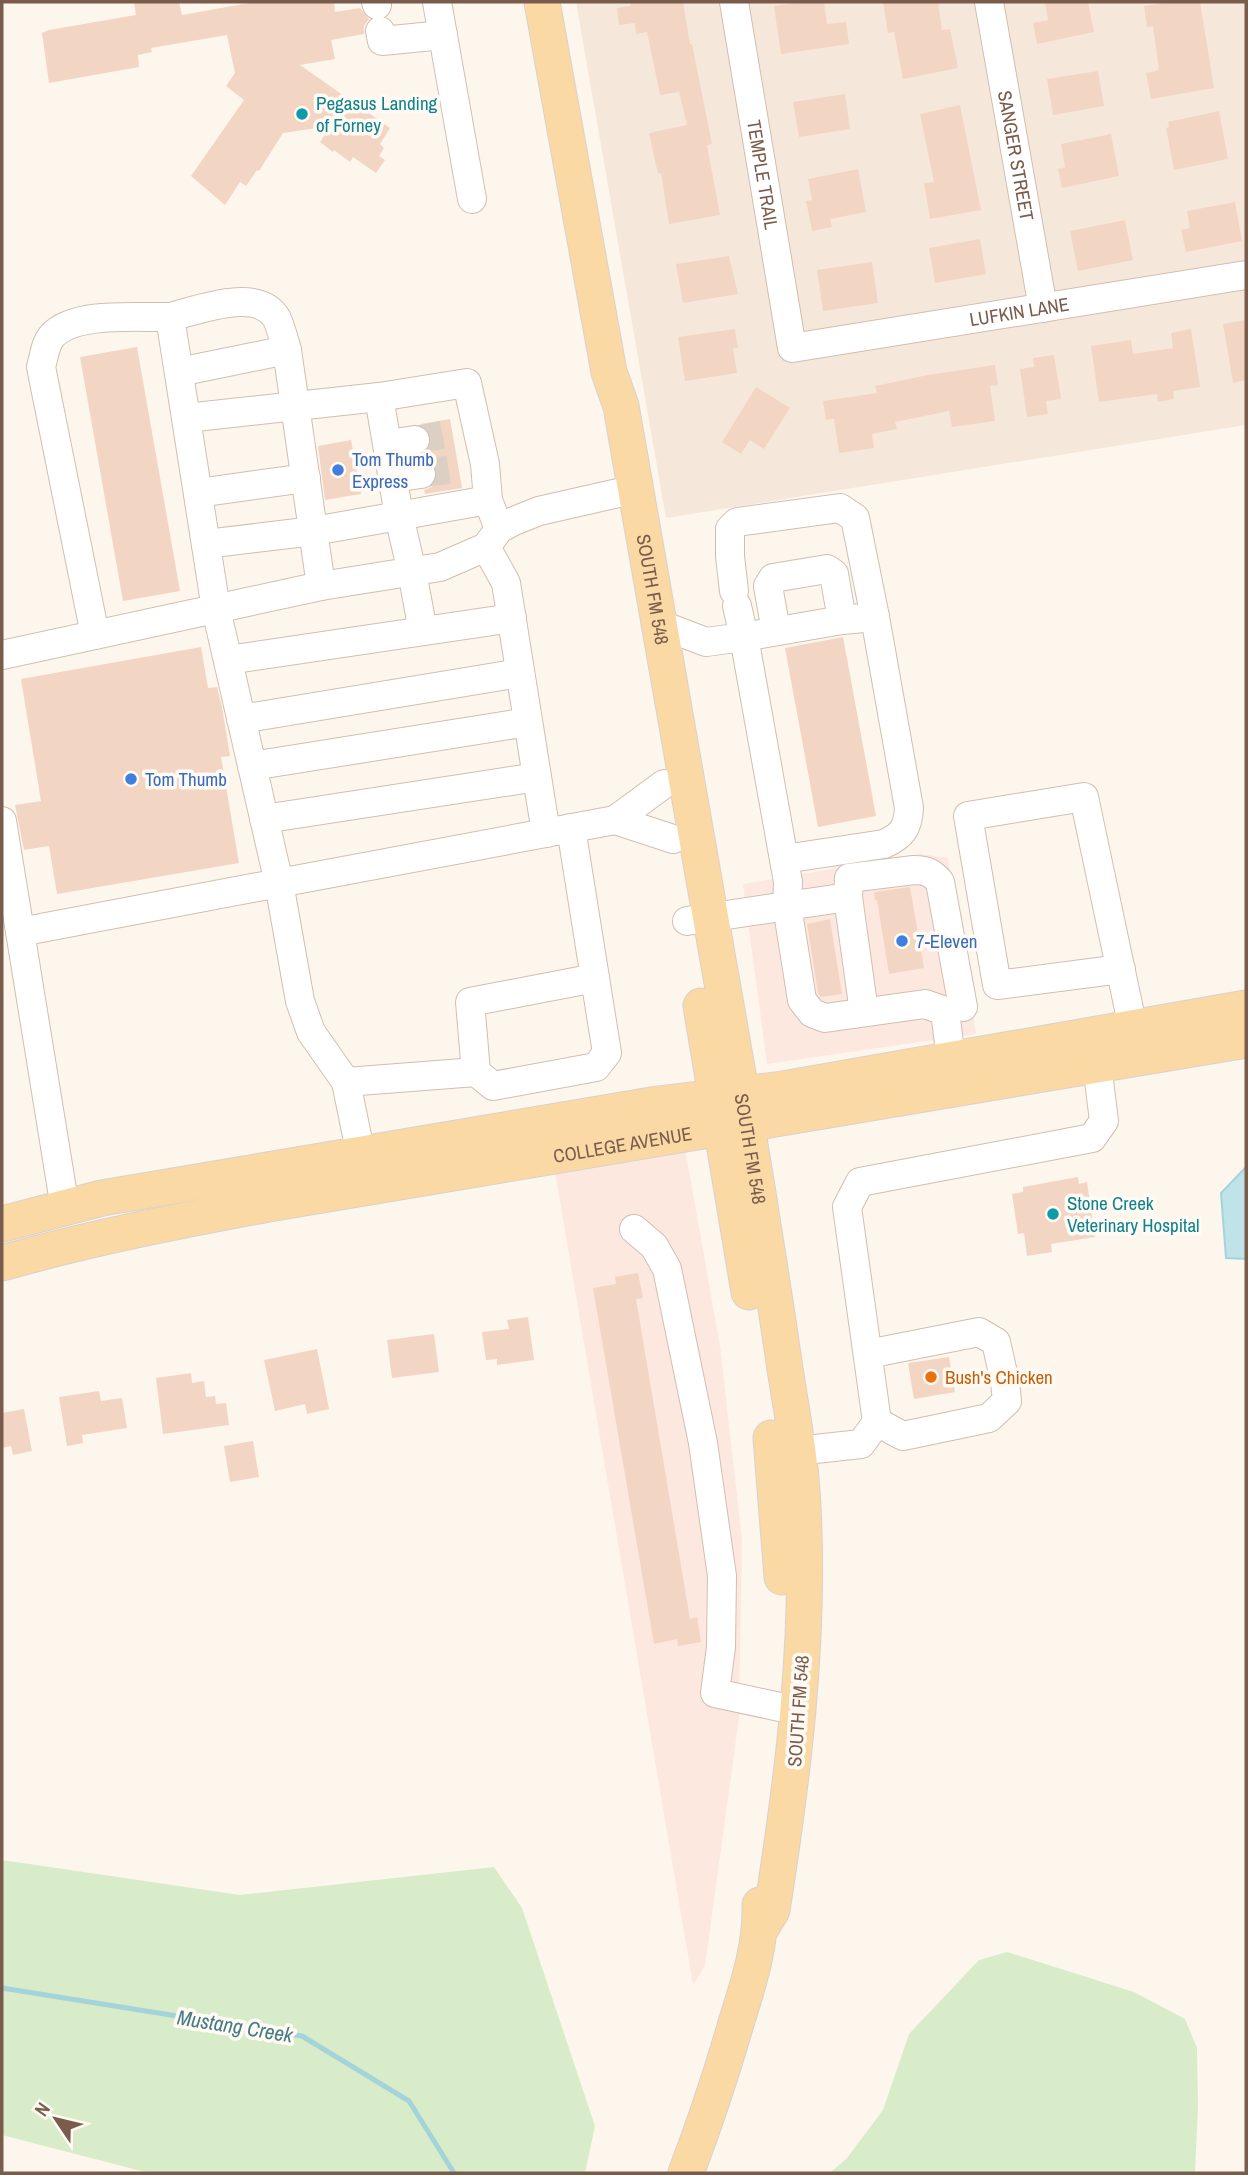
<svg xmlns="http://www.w3.org/2000/svg" width="1248" height="2175" viewBox="0 0 1248 2175" font-family="'Archivo Narrow',sans-serif">
	<style>
		.residential { fill: #f5e8da }
		.commercial { fill: #fde8e0 }
		.green { fill: #d8ecc9 }
		.water { fill: #bfe3e8; stroke: #a5d3da; stroke-width: 2 }
		.lines { fill: none; stroke-linecap: round; stroke-linejoin: round }
		.stream { stroke: #a5d3da; stroke-width: 5 }
		.building { fill: #f3d5c3 }
		.minor-tunnel { stroke: #dcd0c4; stroke-width: 28; stroke-dasharray: 28 14; stroke-linecap: butt }
		.minor-casing { stroke: #d1beb0; stroke-width: 30 }
		.major-casing { stroke: #dad1cd; stroke-width: 37 }
		.minor { stroke: #fff; stroke-width: 28 }
		.major { stroke: #fbd9a5; stroke-width: 35 }
		.culture-dot { fill: #0f9aa8; stroke: #fffaf3; stroke-width: 2.5 }
		.shop-dot { fill: #3f7fe0; stroke: #fffaf3; stroke-width: 2.5 }
		.food-dot { fill: #e8710a; stroke: #fffaf3; stroke-width: 2.5 }
		.labels { text-anchor: middle; dominant-baseline: central; stroke-width: 7; stroke-linejoin: round; paint-order: stroke }
		.culture-label { font-size: 19px; fill: #0d838f; stroke: #fffaf3; text-anchor: start }
		.street-label { font-size: 19px; fill: #7a5c4d; stroke: #fffaf3 }
		.shop-label { font-size: 19px; fill: #366cbe; stroke: #fffaf3; text-anchor: start }
		.food-label { font-size: 19px; fill: #c56008; stroke: #fffaf3; text-anchor: start }
		.water-label { font-size: 21px; font-style: italic; fill: #437c86; stroke: #fffaf3 }
	</style>
	<rect width="100%" height="100%" fill="#fdf6ec"/>
	<path class="residential" d="M576,2H1246V425L666,518Z"/>
	<path class="commercial" d="M920,854L948,858L976,1034L767,1064L743,884Z
		M685,1148L720,1346L742,1539L739,1718L705,1966L693,1985L555,1172Z"/>
	<path class="green" d="M2,1860L240,1895L494,1867L522,1908L595,2126L585,2173H149L2,2135Z
		M1007,1952L1134,1992L1185,2019L1197,2048L1198,2107L1195,2173H830L847,2158L883,2110L909,2034L979,1960Z"/>
	<path class="water" d="M1246,1167V1259L1226,1258L1221,1193Z"/>
	<g class="lines">
		<path class="stream" d="M2,1988L302,2036L409,2101L454,2173"/>
	</g>
	<path class="building" d="M134,2H179L182,15L255,2H334L335,12L360,8L369,19L364,26V34L331,40L335,59L300,65L390,128L380,144L384,148L379,156L385,160L376,173L353,157L350,162L334,150L333,152L320,142L331,126L283,133L259,171L257,170L246,186L240,182L225,205L191,176L244,100L226,86L235,73L227,35L151,48L152,52L138,55L139,67L49,83L42,33L49,30L136,15Z
		M630,2H683L690,44H692L712,144L707,145L720,215L669,224L661,173L658,174L649,133L687,125L679,92L660,95L647,32L636,34L635,23L619,25L617,8L631,6Z
		M805,2H824L827,24L846,22L849,44L781,54L774,6Z
		M883,2H938L942,30L950,29L958,68L903,79L894,32L888,33Z
		M1045,2H1088L1094,32L1037,44L1033,23L1048,20Z
		M1172,2H1200L1214,88L1151,99L1146,73L1159,70L1153,26L1147,27L1144,6Z
		M1098,71L1104,106L1053,115L1047,79Z
		M845,94L850,129L799,137L793,102Z
		M960,105L981,210L930,219L924,183L934,182L920,114Z
		M1219,111L1228,159L1174,170L1166,128L1169,127L1168,122Z
		M1111,134L1119,176L1062,188L1058,169L1065,167L1061,144Z
		M858,169L866,212L830,219L832,227L812,231L806,201L812,200L808,179Z
		M1235,202L1242,241L1186,252L1181,230L1190,228L1187,211Z
		M1125,220L1133,260L1078,271L1070,231Z
		M980,239L986,274L935,283L929,248Z
		M729,256L738,294L683,303L676,264Z
		M872,262L878,303L823,311L817,270Z
		M1246,320V380L1233,383L1223,324Z
		M735,329L738,348H733L737,373L685,381L678,337Z
		M1191,329L1200,387L1173,391L1174,399L1158,402L1157,394L1099,402L1091,346L1131,340L1133,354L1173,348L1171,333Z
		M137,347L180,591L123,601L80,357Z
		M1054,355L1061,399L1046,401L1048,414L1027,417L1020,369L1034,367L1033,358Z
		M995,365L998,385L990,386L995,421L952,427L949,411L895,422L897,429L872,434L874,448L839,453L834,419L826,420L823,401L877,393L875,386L928,375Z
		M756,387L790,408L764,449L750,440L741,454L722,442Z
		M450,419L462,488L425,494L424,490L432,487L436,481L437,472L434,463L427,458H418L430,447L431,438L428,430L421,424Z
		M351,440L361,494L325,500L318,446Z
		M843,637L876,816L818,827L785,648Z
		M201,647L208,688L217,687L222,707L230,756L221,757L239,863L57,894L49,846L24,850L15,805L41,801L21,679Z
		M910,887L924,968L889,974L877,900H875L874,892Z
		M830,919L842,994L821,997L818,993L807,924Z
		M1078,1177L1079,1184L1087,1182L1095,1237L1051,1244L1052,1252L1027,1256L1024,1233L1018,1234L1012,1194L1023,1192V1187Z
		M638,1273L643,1298L636,1299L690,1619L697,1617L701,1642L678,1646L677,1639L654,1644L593,1288L616,1284L615,1277Z
		M528,1317L534,1360L497,1365V1359L486,1360L482,1332L509,1329L507,1320Z
		M434,1334L439,1372L392,1378L387,1340Z
		M317,1349L329,1409L307,1414L305,1404L275,1411L264,1360Z
		M949,1357L955,1392L914,1399L908,1363Z
		M191,1373L192,1383L204,1381L206,1397L215,1396L216,1404L226,1403L229,1425L163,1434L156,1378Z
		M99,1391L101,1401L122,1398L127,1428L82,1435L83,1443L67,1446L59,1397Z
		M24,1409L32,1451L13,1455L11,1446L2,1448V1413Z
		M253,1441L259,1477L230,1482L224,1446Z"/>
	<g class="lines">
		<path class="minor-tunnel" d="M415,440L452,433
			M421,474L458,468"/>
		<g class="minor-casing">
			<g id="minor">
				<path d="M376,2L377,5"/>
				<path d="M437,2L472,199"/>
				<path id="s1" d="M734,2L792,348L1246,275"/>
				<path id="s2" d="M989,2L1043,308"/>
				<path d="M380,31L382,41L443,35"/>
				<path d="M170,317C198,310 259,286 277,319C281,328 284,340 287,350L321,586"/>
				<path d="M179,372L287,350"/>
				<path d="M379,397L399,516L412,572L423,631"/>
				<path d="M186,418L379,397L467,383L485,464L488,500L499,529"/>
				<path d="M388,444L415,440"/>
				<path d="M393,478L421,474"/>
				<path d="M198,493L306,478"/>
				<path d="M206,544L314,531L488,500"/>
				<path d="M486,547L506,583L546,833"/>
				<path d="M734,591L730,556V529L737,522L840,508L855,518L875,617"/>
				<path d="M737,606L744,637L842,620L875,617L909,808C908,828 902,836 884,844L784,859"/>
				<path d="M659,624L706,642L744,637L788,882L787,906L848,897L849,878L914,870C927,870 932,873 940,882L963,1007"/>
				<path d="M776,631L768,586L773,578L827,569L834,574L842,620"/>
				<path d="M95,635L41,367C44,357 45,344 52,336C75,311 138,318 170,317L216,609L279,883L615,820"/>
				<path d="M2,655L321,586L440,567L486,547L499,529L514,521L539,511L636,489"/>
				<path d="M228,660L512,618"/>
				<path d="M241,719L520,673"/>
				<path d="M252,766L528,722"/>
				<path d="M664,784L615,820L673,839"/>
				<path d="M264,819L537,777"/>
				<path d="M2,821L65,1208"/>
				<path d="M848,897L864,1012"/>
				<path d="M687,921L787,906L802,1000L812,1013L825,1018L925,1004L945,1011L951,1060"/>
				<path d="M20,932L279,883L300,1001L311,1032L346,1082L365,1175"/>
				<path d="M1121,969L997,985L968,816L1084,797L1133,1028"/>
				<path d="M476,1072L470,1002L595,978"/>
				<path d="M346,1082L476,1072L493,1086L596,1067L607,1053L571,828"/>
				<path d="M634,1229L654,1246L667,1269L703,1443L722,1576L721,1647L715,1693L780,1707"/>
				<path d="M868,1354L979,1332L996,1342L1005,1382L1007,1401L989,1418L903,1436L877,1422"/>
				<path d="M797,1449L806,1450L861,1444L877,1422L847,1207L860,1182L1092,1138L1104,1121L1097,1065"/>
			</g>
		</g>
		<g class="major-casing">
			<g id="major">
				<path id="s3" d="M542,2L609,372L621,406C661,635 701,863 741,1091C756,1179 770,1267 783,1355C790,1405 801,1456 803,1507C810,1643 793,1776 772,1910L761,1928"/>
				<path d="M701,1006L749,1292"/>
				<path d="M2,1224L102,1198L658,1104L783,1089L1246,1008"/>
				<path id="s4" d="M2,1263C90,1238 178,1221 268,1204L1246,1040"/>
				<path d="M771,1438L782,1577"/>
				<path d="M686,2173C705,2123 722,2072 737,2020C749,1982 761,1945 760,1905"/>
			</g>
		</g>
		<use href="#minor" class="minor"/>
		<use href="#major" class="major"/>
	</g>
	<g class="culture-dot">
		<circle cx="302" cy="114" r="7"/>
		<circle cx="1053" cy="1214" r="7"/>
	</g>
	<g class="shop-dot">
		<circle cx="338" cy="470" r="7"/>
		<circle cx="131" cy="779" r="7"/>
		<circle cx="902" cy="941" r="7"/>
	</g>
	<circle class="food-dot" cx="931" cy="1377" r="7"/>
	<g class="labels">
		<g class="culture-label">
			<text x="316" y="103">Pegasus Landing<tspan x="316" dy="22">of Forney</tspan></text>
			<text x="1067" y="1203">Stone Creek<tspan x="1067" dy="22">Veterinary Hospital</tspan></text>
		</g>
		<g class="street-label">
			<text stroke="none"><textPath href="#s2" startOffset="156">SANGER STREET</textPath></text>
			<text stroke="none"><textPath href="#s1" startOffset="175">TEMPLE TRAIL</textPath></text>
			<text stroke="none"><textPath href="#s1" startOffset="581">LUFKIN LANE</textPath></text>
			<text stroke="none"><textPath href="#s3" startOffset="598">SOUTH FM 548</textPath></text>
			<text stroke="none"><textPath href="#s4" startOffset="632">COLLEGE AVENUE</textPath></text>
			<text stroke="none"><textPath href="#s3" startOffset="1166">SOUTH FM 548</textPath></text>
			<text transform="translate(798 1711) rotate(-86)">SOUTH FM 548</text>
		</g>
		<g class="shop-label">
			<text x="352" y="459">Tom Thumb<tspan x="352" dy="22">Express</tspan></text>
			<text x="145" y="779">Tom Thumb</text>
			<text x="916" y="941">7-Eleven</text>
		</g>
		<g class="food-label">
			<text x="945" y="1377">Bush's Chicken</text>
		</g>
		<g class="water-label">
			<text transform="translate(235 2026) rotate(9)">Mustang Creek</text>
		</g>
	</g>
	<rect width="1248" height="2175" fill="none" stroke="#7a5c4d" stroke-width="7"/>
	<g transform="translate(56 2119) rotate(305)" stroke="#fffaf3" stroke-width="5" paint-order="stroke">
	<path d="M0-5L12 26L0 18L-12 26Z" fill="#7a5c4d"/>
	<text y="-10" font-size="19" font-weight="bold" text-anchor="middle" fill="#7a5c4d">N</text>
	</g>
</svg>
